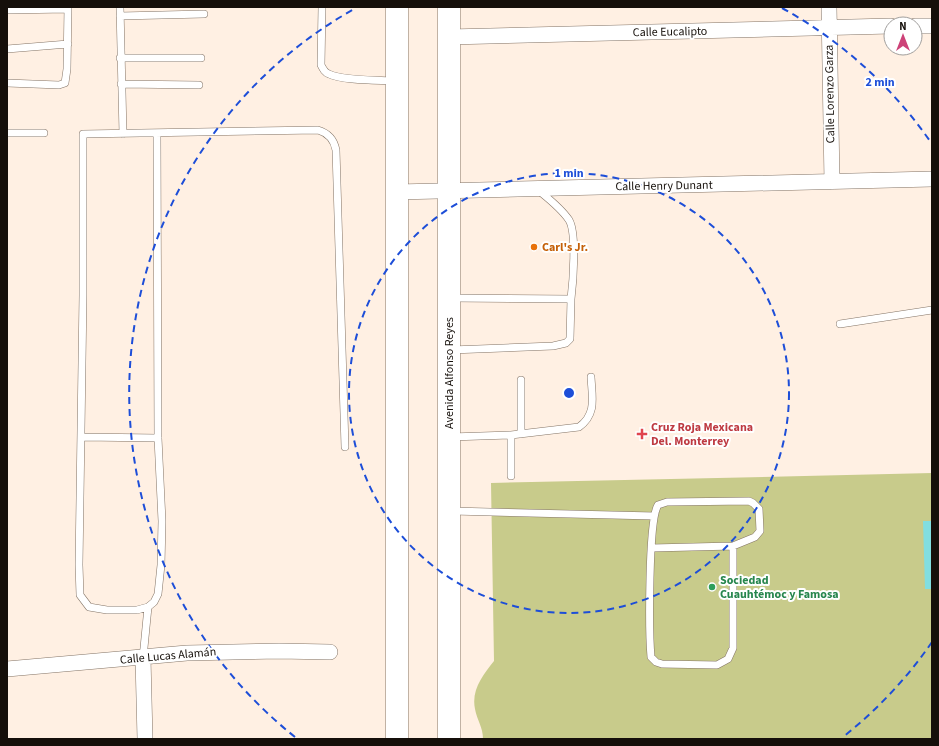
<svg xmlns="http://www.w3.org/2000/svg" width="939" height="746" viewBox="0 0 939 746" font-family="'Source Sans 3',sans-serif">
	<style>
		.green { fill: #c8cb8b }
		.water { fill: #82dee0 }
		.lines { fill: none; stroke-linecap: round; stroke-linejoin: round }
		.lane-casing { stroke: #847466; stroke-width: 8 }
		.street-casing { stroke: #847466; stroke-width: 16 }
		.highway-casing { stroke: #847466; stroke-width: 23 }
		.lane { stroke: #fff; stroke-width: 7 }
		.street { stroke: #fff; stroke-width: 15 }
		.highway { stroke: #fff; stroke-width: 22 }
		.ring { fill: none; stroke: #1d4ed8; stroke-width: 2; stroke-dasharray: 7 5 }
		.food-dot { fill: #e8710a; stroke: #fff; stroke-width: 1.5 }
		.health-dot { fill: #e0444e; stroke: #fff; stroke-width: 1.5 }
		.leisure-dot { fill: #2e9e5b; stroke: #fff; stroke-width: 1.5 }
		.labels { text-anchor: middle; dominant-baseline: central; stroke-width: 4; stroke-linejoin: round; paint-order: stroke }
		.street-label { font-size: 12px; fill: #150f0a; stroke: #fff }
		.food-label { font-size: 12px; font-weight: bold; fill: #c56008; stroke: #fff; text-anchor: start }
		.health-label { font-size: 12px; font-weight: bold; fill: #be3a42; stroke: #fff; text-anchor: start }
		.leisure-label { font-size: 12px; font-weight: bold; fill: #27864d; stroke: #fff; text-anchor: start }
		.centre { fill: #1d4ed8; stroke: #fff; stroke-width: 2 }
		.ring-label { font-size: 12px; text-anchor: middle; font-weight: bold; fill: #1d4ed8; stroke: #fff; stroke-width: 4; stroke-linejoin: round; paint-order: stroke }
	</style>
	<rect width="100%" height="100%" fill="#fff0e3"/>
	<path class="green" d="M932,473V739H483C483,727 477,720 475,709C471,690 483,675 494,661L491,483C638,479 785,477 932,473Z"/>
	<path class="water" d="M923,521H932V589H925Z"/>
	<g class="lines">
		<g class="lane-casing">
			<path id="lane" d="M120,7L123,134
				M322,7L321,65C323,69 325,73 329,74C343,81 379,80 395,81
				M7,10L68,9
				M120,16L204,14
				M7,49L68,44
				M120,58H201
				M7,83L59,85L65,83L67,69L68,7
				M121,84L199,85
				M7,133H44
				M157,134L158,438L162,521L161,565L158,594L154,602L148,607L137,610H107L89,607L80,595L79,565L83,295V134L318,130C328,133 334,139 336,150L345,447
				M538,190C549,199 561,208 569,220C577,233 573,283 571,299
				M451,298L571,299L570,339L566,343L553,346L451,350
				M840,324L932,310
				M521,434V380
				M511,435V476
				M82,437L158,438
				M451,437L511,435L579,427C597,414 592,397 591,377
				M452,511L654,516
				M652,548L733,546L755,537L760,531L759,509L753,503L749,501L667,502L658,505C648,520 649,634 651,657L656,662L662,664L717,665L728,659L733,648V546
				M143,658L148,607"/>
		</g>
		<g class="street-casing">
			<path id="street" d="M829,7L832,182
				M915,26H932
				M449,37L891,26
				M397,192L932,179
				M143,658L145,739
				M7,669L187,653L279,651L330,652"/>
		</g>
		<g class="highway-casing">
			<path id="highway" d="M397,7V739
				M449,7V739"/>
		</g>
		<use href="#lane" class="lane"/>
		<use href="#street" class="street"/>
		<use href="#highway" class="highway"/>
	</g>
	<g class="ring">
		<circle cx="569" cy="393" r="220"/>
		<path d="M932 642A440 440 0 0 1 843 737M295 737A440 440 0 0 1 356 8M782 8A440 440 0 0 1 932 144"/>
	</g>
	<circle class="food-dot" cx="534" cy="247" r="4"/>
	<path class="health-dot" d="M640 428h4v4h4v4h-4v4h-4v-4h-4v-4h4z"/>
	<circle class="leisure-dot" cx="712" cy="587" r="4"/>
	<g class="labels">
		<g class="street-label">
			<text transform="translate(670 32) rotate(-1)">Calle Eucalipto</text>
			<text transform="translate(830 94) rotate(-91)">Calle Lorenzo Garza</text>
			<text transform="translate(664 186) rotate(-1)">Calle Henry Dunant</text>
			<text transform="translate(449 373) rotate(-90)">Avenida Alfonso Reyes</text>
			<text transform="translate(168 656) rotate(-5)">Calle Lucas Alamán</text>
		</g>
		<g class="food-label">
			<text x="542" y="247">Carl's Jr.</text>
		</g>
		<g class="health-label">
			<text x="651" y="427">Cruz Roja Mexicana<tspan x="651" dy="14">Del. Monterrey</tspan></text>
		</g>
		<g class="leisure-label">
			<text x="720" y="580">Sociedad<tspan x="720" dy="14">Cuauhtémoc y Famosa</tspan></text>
		</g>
	</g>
	<circle cx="569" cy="393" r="6" class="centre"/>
	<g class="ring-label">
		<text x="880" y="86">2 min</text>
		<text x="569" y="177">1 min</text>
	</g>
	<rect width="939" height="746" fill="none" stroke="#150f0a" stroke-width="16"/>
	<g transform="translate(903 36)"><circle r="19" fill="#ffffff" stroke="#a19f9d"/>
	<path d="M0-3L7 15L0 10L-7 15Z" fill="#cd4278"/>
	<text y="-6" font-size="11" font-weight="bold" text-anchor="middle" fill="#150f0a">N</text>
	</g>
</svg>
